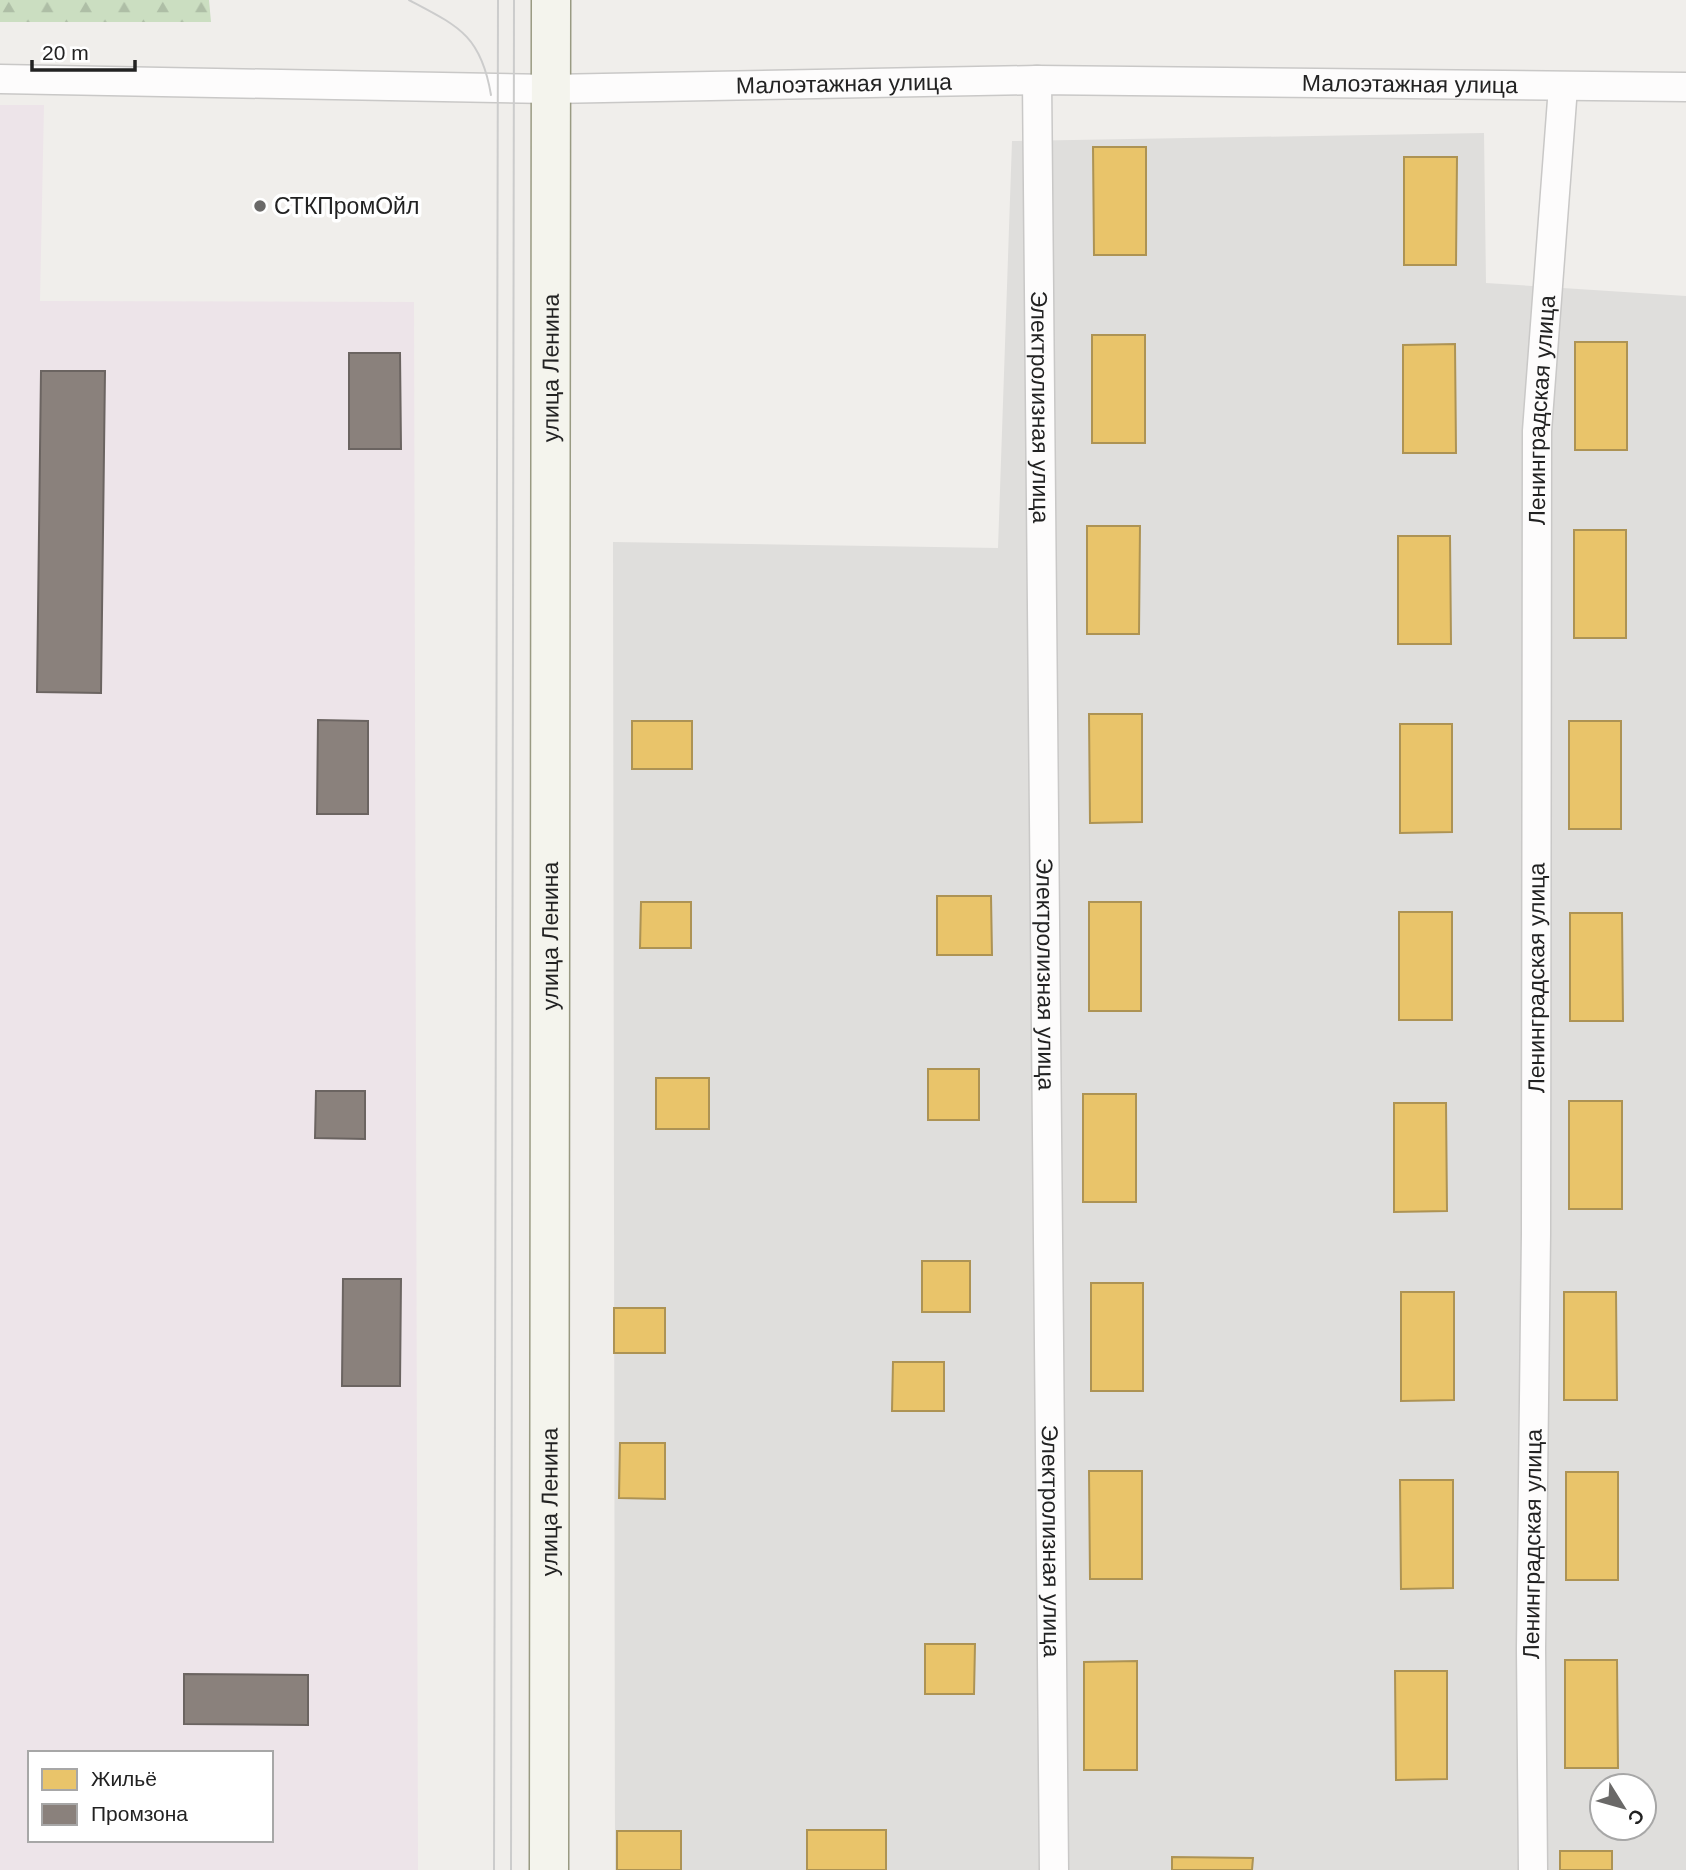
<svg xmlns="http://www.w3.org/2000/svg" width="1686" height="1870" viewBox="0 0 1686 1870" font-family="Arial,sans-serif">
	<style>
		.residential { fill: #dfdedc; fill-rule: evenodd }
		.industrial { fill: #ede4e9; fill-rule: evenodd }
		.forest { fill: url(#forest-firs) }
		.homes { fill: #e9c46a; stroke: #ad9354; stroke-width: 2 }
		.industry { fill: #8a817c; stroke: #6b6461; stroke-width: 2 }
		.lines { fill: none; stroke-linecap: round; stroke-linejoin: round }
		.minor-casing { stroke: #c9c8c7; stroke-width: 31 }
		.secondary-casing { stroke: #999a82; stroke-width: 41 }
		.minor { stroke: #fdfcfc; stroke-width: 28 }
		.secondary { stroke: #f4f4ed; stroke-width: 38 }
		.tram { stroke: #ccc; stroke-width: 2 }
		.poi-dot { fill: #6a6968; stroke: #fff; stroke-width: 2.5 }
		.labels { text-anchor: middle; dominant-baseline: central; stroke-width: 7; stroke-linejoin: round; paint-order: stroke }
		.street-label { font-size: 23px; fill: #222; stroke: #fff }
		.poi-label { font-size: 23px; fill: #222; stroke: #fff; text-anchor: start }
	</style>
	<defs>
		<pattern id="forest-firs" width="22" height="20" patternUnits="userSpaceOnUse" patternTransform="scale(1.75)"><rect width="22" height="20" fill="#cbdec1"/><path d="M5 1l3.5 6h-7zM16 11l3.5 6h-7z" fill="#aebea6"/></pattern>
	</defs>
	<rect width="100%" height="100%" fill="#f0eeeb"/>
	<path class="residential" d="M1484,133L1486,283L1686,296V1870H615L613,542L998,548L1012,141ZM1602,1786H1644V1828H1602Z"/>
	<path class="industrial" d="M0,105H44L40,301L414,302L418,1870H0ZM30,1753H271V1840H30Z"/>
	<path class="forest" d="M0,0H209L211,22H0Z"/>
	<path class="homes" d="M1093,147H1146V255H1094Z
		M1404,157H1457L1456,265H1404Z
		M1092,335H1145V443H1092Z
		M1575,342H1627V450H1575Z
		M1455,344L1456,453H1403V345Z
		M1087,526H1140L1139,634H1087Z
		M1574,530H1626V638H1574Z
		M1398,536H1450L1451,644H1398Z
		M1089,714H1142V822L1090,823Z
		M632,721H692V769H632Z
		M1569,721H1621V829H1569Z
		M1400,724H1452V832L1400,833Z
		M937,896H991L992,955H937Z
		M641,902H691V948H640Z
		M1089,902H1141V1011H1089Z
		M1399,912H1452V1020H1399Z
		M1570,913H1622L1623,1021H1570Z
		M928,1069H979V1120H928Z
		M656,1078H709V1129H656Z
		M1083,1094H1136V1202H1083Z
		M1569,1101H1622V1209H1569Z
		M1394,1103H1446L1447,1211L1394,1212Z
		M922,1261H970V1312H922Z
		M1091,1283H1143V1391H1091Z
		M1401,1292H1454V1400L1401,1401Z
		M1564,1292H1616L1617,1400H1564Z
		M614,1308H665V1353H614Z
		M893,1362H944V1411H892Z
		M620,1443H665V1499L619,1498Z
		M1089,1471H1142V1579H1090Z
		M1566,1472H1618V1580H1566Z
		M1400,1480H1453V1588L1401,1589Z
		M925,1644H975L974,1694H925Z
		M1565,1660H1617L1618,1768H1565Z
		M1137,1661V1770H1084V1662Z
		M1395,1671H1447V1779L1396,1780Z
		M807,1830H886V1870H807Z
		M617,1831H681V1870H617Z
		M1560,1851H1612V1870H1560Z
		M1172,1857L1253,1858L1252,1870H1172Z"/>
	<path class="industry" d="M349,353H400L401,449H349Z
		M41,371H105L101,693L37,692Z
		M318,720L368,721V814H317Z
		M316,1091H365V1139L315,1138Z
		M343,1279H401L400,1386H342Z
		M184,1674L308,1675V1725L184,1724Z"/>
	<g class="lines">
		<g class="minor-casing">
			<g id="minor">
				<path id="s1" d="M0,79L550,89L1037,80L1686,87"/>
				<path id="s2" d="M1037,80L1054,1870"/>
				<path id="s3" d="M1533,1870L1531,1649L1536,1234L1537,431L1563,87"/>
			</g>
		</g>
		<g class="secondary-casing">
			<g id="secondary">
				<path id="s4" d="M549,1870L551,0"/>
			</g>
		</g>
		<use href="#minor" class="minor"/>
		<use href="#secondary" class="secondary"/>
		<path class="tram" d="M409,0C458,26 481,35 491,95
			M494,1870L498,0
			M511,1870L514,0"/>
	</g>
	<circle class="poi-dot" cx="260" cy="206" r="7"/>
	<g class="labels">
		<g class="street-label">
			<text stroke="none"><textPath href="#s1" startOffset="844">Малоэтажная улица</textPath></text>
			<text stroke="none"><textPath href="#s1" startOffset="1410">Малоэтажная улица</textPath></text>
			<text stroke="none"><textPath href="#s4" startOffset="1502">улица Ленина</textPath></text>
			<text stroke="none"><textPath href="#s2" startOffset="327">Электролизная улица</textPath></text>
			<text stroke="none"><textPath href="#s3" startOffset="1460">Ленинградская улица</textPath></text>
			<text stroke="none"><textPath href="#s4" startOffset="934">улица Ленина</textPath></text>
			<text stroke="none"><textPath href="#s2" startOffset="894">Электролизная улица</textPath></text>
			<text stroke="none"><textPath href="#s3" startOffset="892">Ленинградская улица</textPath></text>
			<text stroke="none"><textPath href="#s4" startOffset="368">улица Ленина</textPath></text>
			<text stroke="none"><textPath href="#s2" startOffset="1461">Электролизная улица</textPath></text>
			<text stroke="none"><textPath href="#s3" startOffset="326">Ленинградская улица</textPath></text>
		</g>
		<g class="poi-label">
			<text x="274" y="206">СТКПромОйл</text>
		</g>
	</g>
	<rect x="28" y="1751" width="245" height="91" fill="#ffffff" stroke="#a7a7a7" stroke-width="2"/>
	<rect x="42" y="1769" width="35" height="21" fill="#e9c46a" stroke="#a7a7a7" stroke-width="2"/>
	<text x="91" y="1786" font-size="21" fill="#222222">Жильё</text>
	<rect x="42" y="1804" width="35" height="21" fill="#8a817c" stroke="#a7a7a7" stroke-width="2"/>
	<text x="91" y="1821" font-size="21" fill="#222222">Промзона</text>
	<g transform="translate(1623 1807) rotate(127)"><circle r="33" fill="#ffffff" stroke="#a7a7a7" stroke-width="2"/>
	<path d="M0-5L12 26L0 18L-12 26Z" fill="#6a6968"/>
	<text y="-10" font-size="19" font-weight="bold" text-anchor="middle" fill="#222222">С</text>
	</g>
	<path d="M32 60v10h103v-10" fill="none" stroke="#222222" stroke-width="3.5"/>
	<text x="42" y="60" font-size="21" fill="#222222" stroke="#ffffff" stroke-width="5" paint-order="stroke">20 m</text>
</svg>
